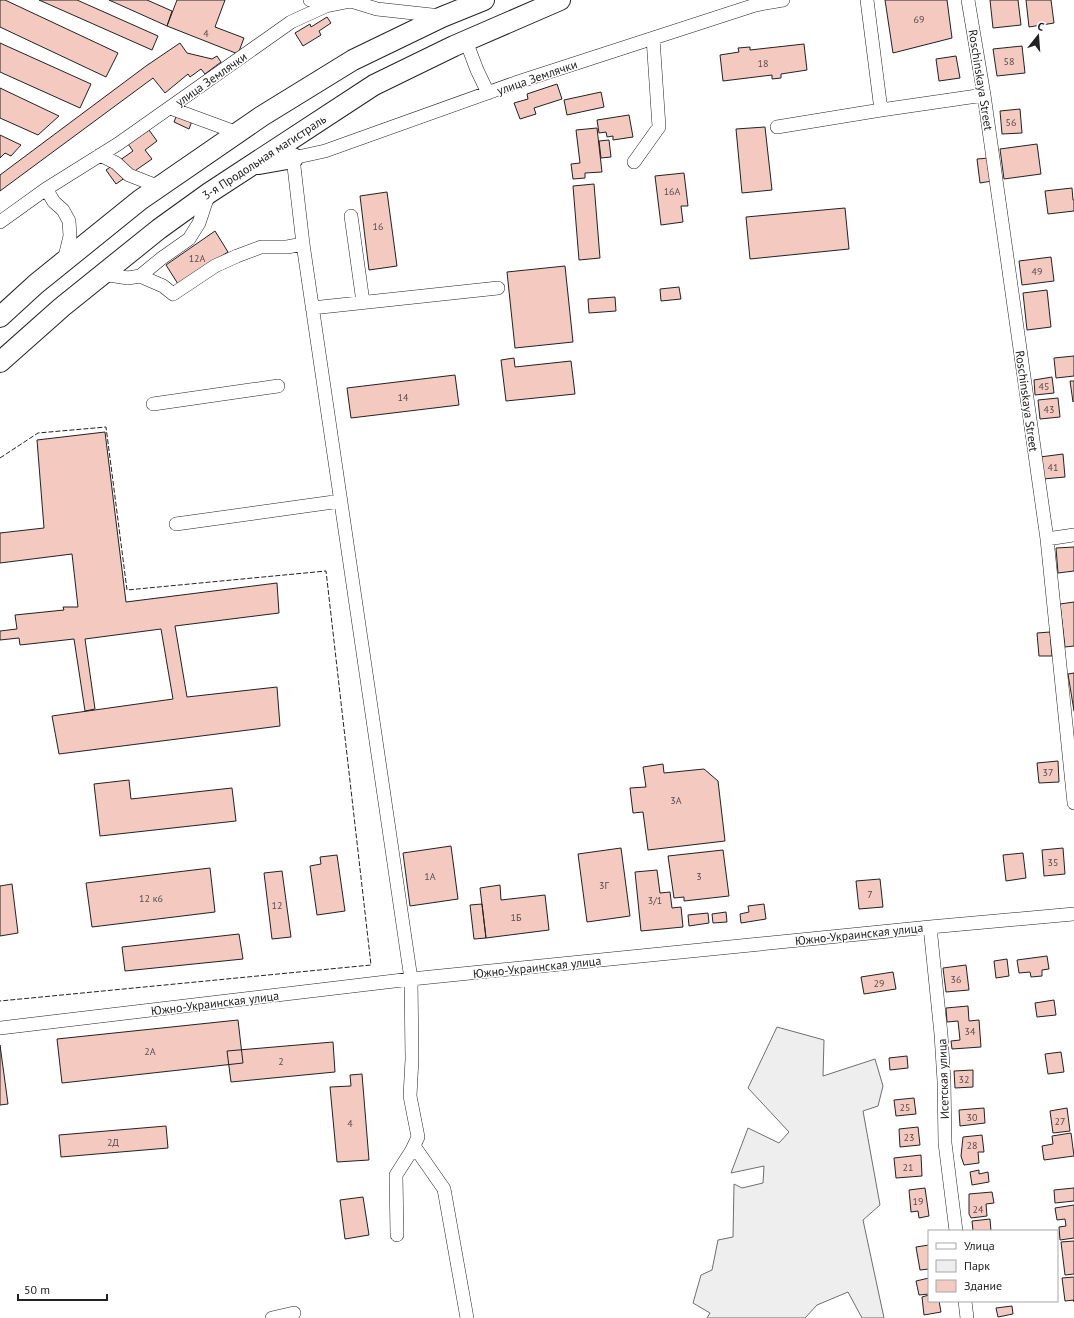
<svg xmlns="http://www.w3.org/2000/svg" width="1074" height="1318" viewBox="0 0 1074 1318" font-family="'PT Sans',sans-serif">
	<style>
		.green { fill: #eee; stroke: #6f6f6f }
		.building { fill: #f3c9c0; stroke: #222 }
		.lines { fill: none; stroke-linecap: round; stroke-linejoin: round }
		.minor-casing { stroke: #222; stroke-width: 14 }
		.highway-casing { stroke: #222; stroke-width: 22 }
		.minor { stroke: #fff; stroke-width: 13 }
		.highway { stroke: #fff; stroke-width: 20 }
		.fence { stroke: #222; stroke-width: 1; stroke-dasharray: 5 2; stroke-linecap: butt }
		.labels { text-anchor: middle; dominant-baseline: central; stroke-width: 3; stroke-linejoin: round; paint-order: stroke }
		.number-label { font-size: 10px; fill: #564c4a }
		.street-label { font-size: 12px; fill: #222; stroke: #fff }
	</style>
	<rect width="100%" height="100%" fill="#fff"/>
	<path class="green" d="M777,1027L824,1040L823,1076L875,1059L883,1086L878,1106L863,1111L880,1205L863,1220L884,1318H862L848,1292L817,1305L805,1318H707L710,1313L693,1303L701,1275L712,1270L718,1240L733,1237L734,1184L742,1188L763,1183L764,1166L731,1173L748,1128L779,1143L789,1132L748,1088Z"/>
	<path class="building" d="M0,0H5L118,53L106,77L0,27Z
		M39,0H77L158,36L152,50Z
		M109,0H147L172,11L167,26Z
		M177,0H225L215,27L244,38L238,54L167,26Z
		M885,0H947L952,38L893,53Z
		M990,0H1018L1021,25L993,28Z
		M1026,0H1051L1054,23L1029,27Z
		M327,17L331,23L319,31L321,35L303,46L295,33L310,24L311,27Z
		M0,43L91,84L80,108L0,72Z
		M180,43L187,53L212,59L217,56L221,62L205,74L201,69L190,77L188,74L165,93L153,78L0,191V175L146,66Z
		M804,44L807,70L781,74V78L772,79V75L723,81L720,55L739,52L738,48L750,47V50Z
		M1022,46L1025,73L997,76L993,49Z
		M956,56L960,78L939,81L936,59Z
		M557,84L562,99L534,108L536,114L520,119L514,103L528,99L527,94Z
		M0,88L59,116L38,135L0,118Z
		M601,92L604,107L567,115L564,100Z
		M1020,109L1022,133L1002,134L1000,111Z
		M177,114L192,121L189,129L174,122Z
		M629,115L633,137L613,140V136L607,137L606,132L599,133L597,120Z
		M765,127L772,190L742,193L736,129Z
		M597,128L602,172L585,173V178L573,179L571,164L580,163L576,130Z
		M149,130L157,141L145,150L152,159L116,184L106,170L133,151L128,144Z
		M0,135L21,145L11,156L5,153L0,158Z
		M609,140L611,157L601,158L599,141Z
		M1037,144L1041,174L1004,179L1000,149Z
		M989,158L992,181L980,183L977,159Z
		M684,173L688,206H681L683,222L661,225L655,176Z
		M594,184L600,258L579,260L573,186Z
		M1072,188L1073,200H1074V211L1048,214L1045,191Z
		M387,192L397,266L369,270L360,196Z
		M845,208L849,249L750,259L746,217Z
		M215,231L228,252L178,284L166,265Z
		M1051,257L1054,281L1022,285L1019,261Z
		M565,266L573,342L515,348L507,272Z
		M679,287L681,299L661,301L660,289Z
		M1047,290L1051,327L1027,330L1023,293Z
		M615,297L616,311L589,313L588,299Z
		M1074,356V376L1056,378L1054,358Z
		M514,358L515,367L571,361L575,394L506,401L501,360Z
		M455,375L459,405L351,418L347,388Z
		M1052,377L1054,393L1035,395L1034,380Z
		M1070,381H1074V401L1073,402Z
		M1058,398L1060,417L1040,419L1038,400Z
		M105,432L126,602L277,583L279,613L175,626L187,697L277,687L280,726L59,754L52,716L173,699L161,629L85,639L95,709L85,711L74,639L20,645L19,638L0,640V631L17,629L15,615L64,610L63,607H78L72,554L0,563V533L44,528L37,440Z
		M1063,454L1065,477L1043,479L1040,457Z
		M1074,547V571L1058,573L1056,548Z
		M1074,602V646L1065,647L1060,604Z
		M1050,632L1052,656H1039L1037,633Z
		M1074,673V711L1068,674Z
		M1058,761L1059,782L1039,783L1037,763Z
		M663,764L664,773L704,769L718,781L725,841L648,850L643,812L633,813L630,788L646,787L643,767Z
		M129,780L131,799L232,788L236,821L100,836L94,784Z
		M451,846L458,899L410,906L403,853Z
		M621,848L630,916L587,922L578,854Z
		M1063,848L1065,874L1044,876L1042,850Z
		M723,850L729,896L684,901V897L674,898L668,856Z
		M1023,853L1026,878L1006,881L1003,855Z
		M337,855L345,911L317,915L310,866L321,864L320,857Z
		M210,868L215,912L92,927L86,883Z
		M657,870L660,893L670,892L672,908L681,907L683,927L641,931L635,872Z
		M282,871L291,937L272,939L264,873Z
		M880,879L883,907L859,909L856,881Z
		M12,884L18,933L0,936V886Z
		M500,885L501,900L545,895L549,930L486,938L480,888Z
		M482,904L486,938L474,939L470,905Z
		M764,904L766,919L741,923L740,914L749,912L748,906Z
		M726,912L727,922L713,923L712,914Z
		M708,913L709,923L689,926L688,915Z
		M239,934L243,959L125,971L122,947Z
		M1047,956L1049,969L1042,970V976L1031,977L1030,972L1019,973L1017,960Z
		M1007,959L1009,976L996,978L994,961Z
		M966,965L969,990L946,992L943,968Z
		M893,972L896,989L864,994L861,977Z
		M1054,1000L1056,1015L1037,1017L1035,1003Z
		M968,1006L969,1021L979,1020L981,1047L952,1049L951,1041L960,1040L958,1021L947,1022L946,1008Z
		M238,1020L243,1063L62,1083L57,1039Z
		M333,1042L335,1072L231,1082L227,1051Z
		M0,1045L8,1104L0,1105Z
		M1061,1052L1064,1072L1048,1074L1045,1054Z
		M907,1056L908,1068L890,1070L889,1058Z
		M973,1070V1087L955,1088L954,1071Z
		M362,1074L369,1160L337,1162L330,1087L351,1086L350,1075Z
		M914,1098L916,1114L896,1116L894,1100Z
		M984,1108L985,1123L960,1126L959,1110Z
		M1067,1108L1070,1131L1053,1133L1050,1111Z
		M166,1126L168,1148L61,1157L59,1135Z
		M918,1127L920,1145L900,1147L899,1129Z
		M1071,1133L1074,1156L1044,1160L1042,1146L1053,1144L1052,1136Z
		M982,1135L984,1152H978L979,1163L964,1165L961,1156L963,1137Z
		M921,1155L922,1176L896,1178L894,1158Z
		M979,1170V1174L988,1172L989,1182L972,1185L970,1172Z
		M925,1188L929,1216L919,1218L918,1211L911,1212L909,1190Z
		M1074,1188V1201L1055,1203L1054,1190Z
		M992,1192L994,1203L986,1204L987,1216L971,1218L969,1214V1194Z
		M363,1197L369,1235L345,1239L340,1200Z
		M1074,1205V1238L1060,1240L1059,1227L1066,1226L1065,1219L1057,1220L1055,1208Z
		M990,1219L991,1231H973L972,1221Z
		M1074,1241V1274L1065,1275L1061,1242Z
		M929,1245V1269L920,1270L916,1247Z
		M1074,1277V1302V1300L1065,1301L1062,1278Z
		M929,1278V1294L919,1295L916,1281Z
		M929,1295V1301H939L941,1312L924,1315L922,1297Z
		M1012,1306L1013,1314L998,1317L996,1308Z"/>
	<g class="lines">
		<g class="minor-casing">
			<path id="minor" d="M310,0L326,6
				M867,0L881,110L984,95
				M968,0L984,95L1047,539L1074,803
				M466,41L477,70L488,93
				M170,108L238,133
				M777,127L881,110
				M100,155L116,163L129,175L152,184L163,185
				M634,162L659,127L653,38
				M46,189L54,202L63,210L69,221L70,236L64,261
				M351,216L363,302
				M0,222L46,189L118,144L291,22L326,6L351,1L377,9L441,16
				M102,274L128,278L140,276L162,258L189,239L199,223L209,193
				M140,276L163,286L173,294L215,266L237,256L261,247H287L303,244
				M312,308L498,288
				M153,404L278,386
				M176,524L341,501
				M1047,539L1074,535
				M930,927L941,1034L944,1081L945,1143L956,1231
				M0,1028L411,979L930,927L1074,914
				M414,1146L444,1189L467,1318
				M397,1235L396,1175L412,1150L418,1137L410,1096L412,1059L411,979L303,244L293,158L325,151L515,83L755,5L783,0
				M965,1301L967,1318
				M272,1318L294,1313"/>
		</g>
		<g class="highway-casing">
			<path id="highway" d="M259,164L293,158
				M0,317L36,284L140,200L262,116L353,60L442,17L484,0
				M0,362L62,307L159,229L209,193L374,85L454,46L560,0"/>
		</g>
		<use href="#minor" class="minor"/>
		<use href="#highway" class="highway"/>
		<path class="fence" d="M0,458L38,433L106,427L127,590L326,571L371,965L0,1001"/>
	</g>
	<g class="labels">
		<g class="number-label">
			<text x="919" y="19">69</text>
			<text x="206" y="33">4</text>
			<text x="1009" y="61">58</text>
			<text x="763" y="63">18</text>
			<text x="1011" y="122">56</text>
			<text x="672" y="191">16А</text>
			<text x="378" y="226">16</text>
			<text x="197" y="258">12А</text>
			<text x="1037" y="271">49</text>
			<text x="1044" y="386">45</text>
			<text x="403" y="397">14</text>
			<text x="1049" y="409">43</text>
			<text x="1053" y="467">41</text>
			<text x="1048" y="772">37</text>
			<text x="676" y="800">3А</text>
			<text x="1053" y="862">35</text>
			<text x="430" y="876">1А</text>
			<text x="699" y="876">3</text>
			<text x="604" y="885">3Г</text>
			<text x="870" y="894">7</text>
			<text x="151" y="898">12 к6</text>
			<text x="655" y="900">3/1</text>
			<text x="277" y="905">12</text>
			<text x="516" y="917">1Б</text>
			<text x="956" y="979">36</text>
			<text x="879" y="983">29</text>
			<text x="970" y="1031">34</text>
			<text x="150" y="1051">2А</text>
			<text x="281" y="1061">2</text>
			<text x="964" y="1079">32</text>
			<text x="905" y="1107">25</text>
			<text x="972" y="1117">30</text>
			<text x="1060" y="1121">27</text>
			<text x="350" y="1123">4</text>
			<text x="909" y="1137">23</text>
			<text x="113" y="1142">2Д</text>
			<text x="972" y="1145">28</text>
			<text x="908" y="1167">21</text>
			<text x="918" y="1201">19</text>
			<text x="978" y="1209">24</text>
		</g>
		<g class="street-label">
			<text transform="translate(537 77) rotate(-19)">улица Землячки</text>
			<text transform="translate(211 79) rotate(-35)">улица Землячки</text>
			<text transform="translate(981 80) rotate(81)">Roschinskaya Street</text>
			<text transform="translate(264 157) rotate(-33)">3-я Продольная магистраль</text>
			<text transform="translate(1027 401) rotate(82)">Roschinskaya Street</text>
			<text transform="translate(859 934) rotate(-6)">Южно-Украинская улица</text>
			<text transform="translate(537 967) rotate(-6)">Южно-Украинская улица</text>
			<text transform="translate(215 1003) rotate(-7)">Южно-Украинская улица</text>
			<text transform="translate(943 1079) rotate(-92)">Исетская улица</text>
		</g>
	</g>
	<rect x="928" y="1230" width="130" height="72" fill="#ffffff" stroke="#a7a7a7"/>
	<rect x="936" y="1243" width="20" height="6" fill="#ffffff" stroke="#a7a7a7"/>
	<text x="964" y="1250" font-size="12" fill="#222222">Улица</text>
	<rect x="936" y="1260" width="20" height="12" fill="#eeeeee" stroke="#a7a7a7"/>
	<text x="964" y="1270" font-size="12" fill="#222222">Парк</text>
	<rect x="936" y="1280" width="20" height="12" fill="#f3c9c0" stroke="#a7a7a7"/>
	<text x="964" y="1290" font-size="12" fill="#222222">Здание</text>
	<g transform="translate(1038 36) rotate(17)" stroke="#ffffff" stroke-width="3" paint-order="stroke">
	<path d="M0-3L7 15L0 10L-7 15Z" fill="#222222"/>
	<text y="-6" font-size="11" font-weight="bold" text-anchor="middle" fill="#222222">С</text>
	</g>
	<path d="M18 1294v6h89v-6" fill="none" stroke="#222222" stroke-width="2"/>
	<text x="24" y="1294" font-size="12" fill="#222222" stroke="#ffffff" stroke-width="3" paint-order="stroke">50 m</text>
</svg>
